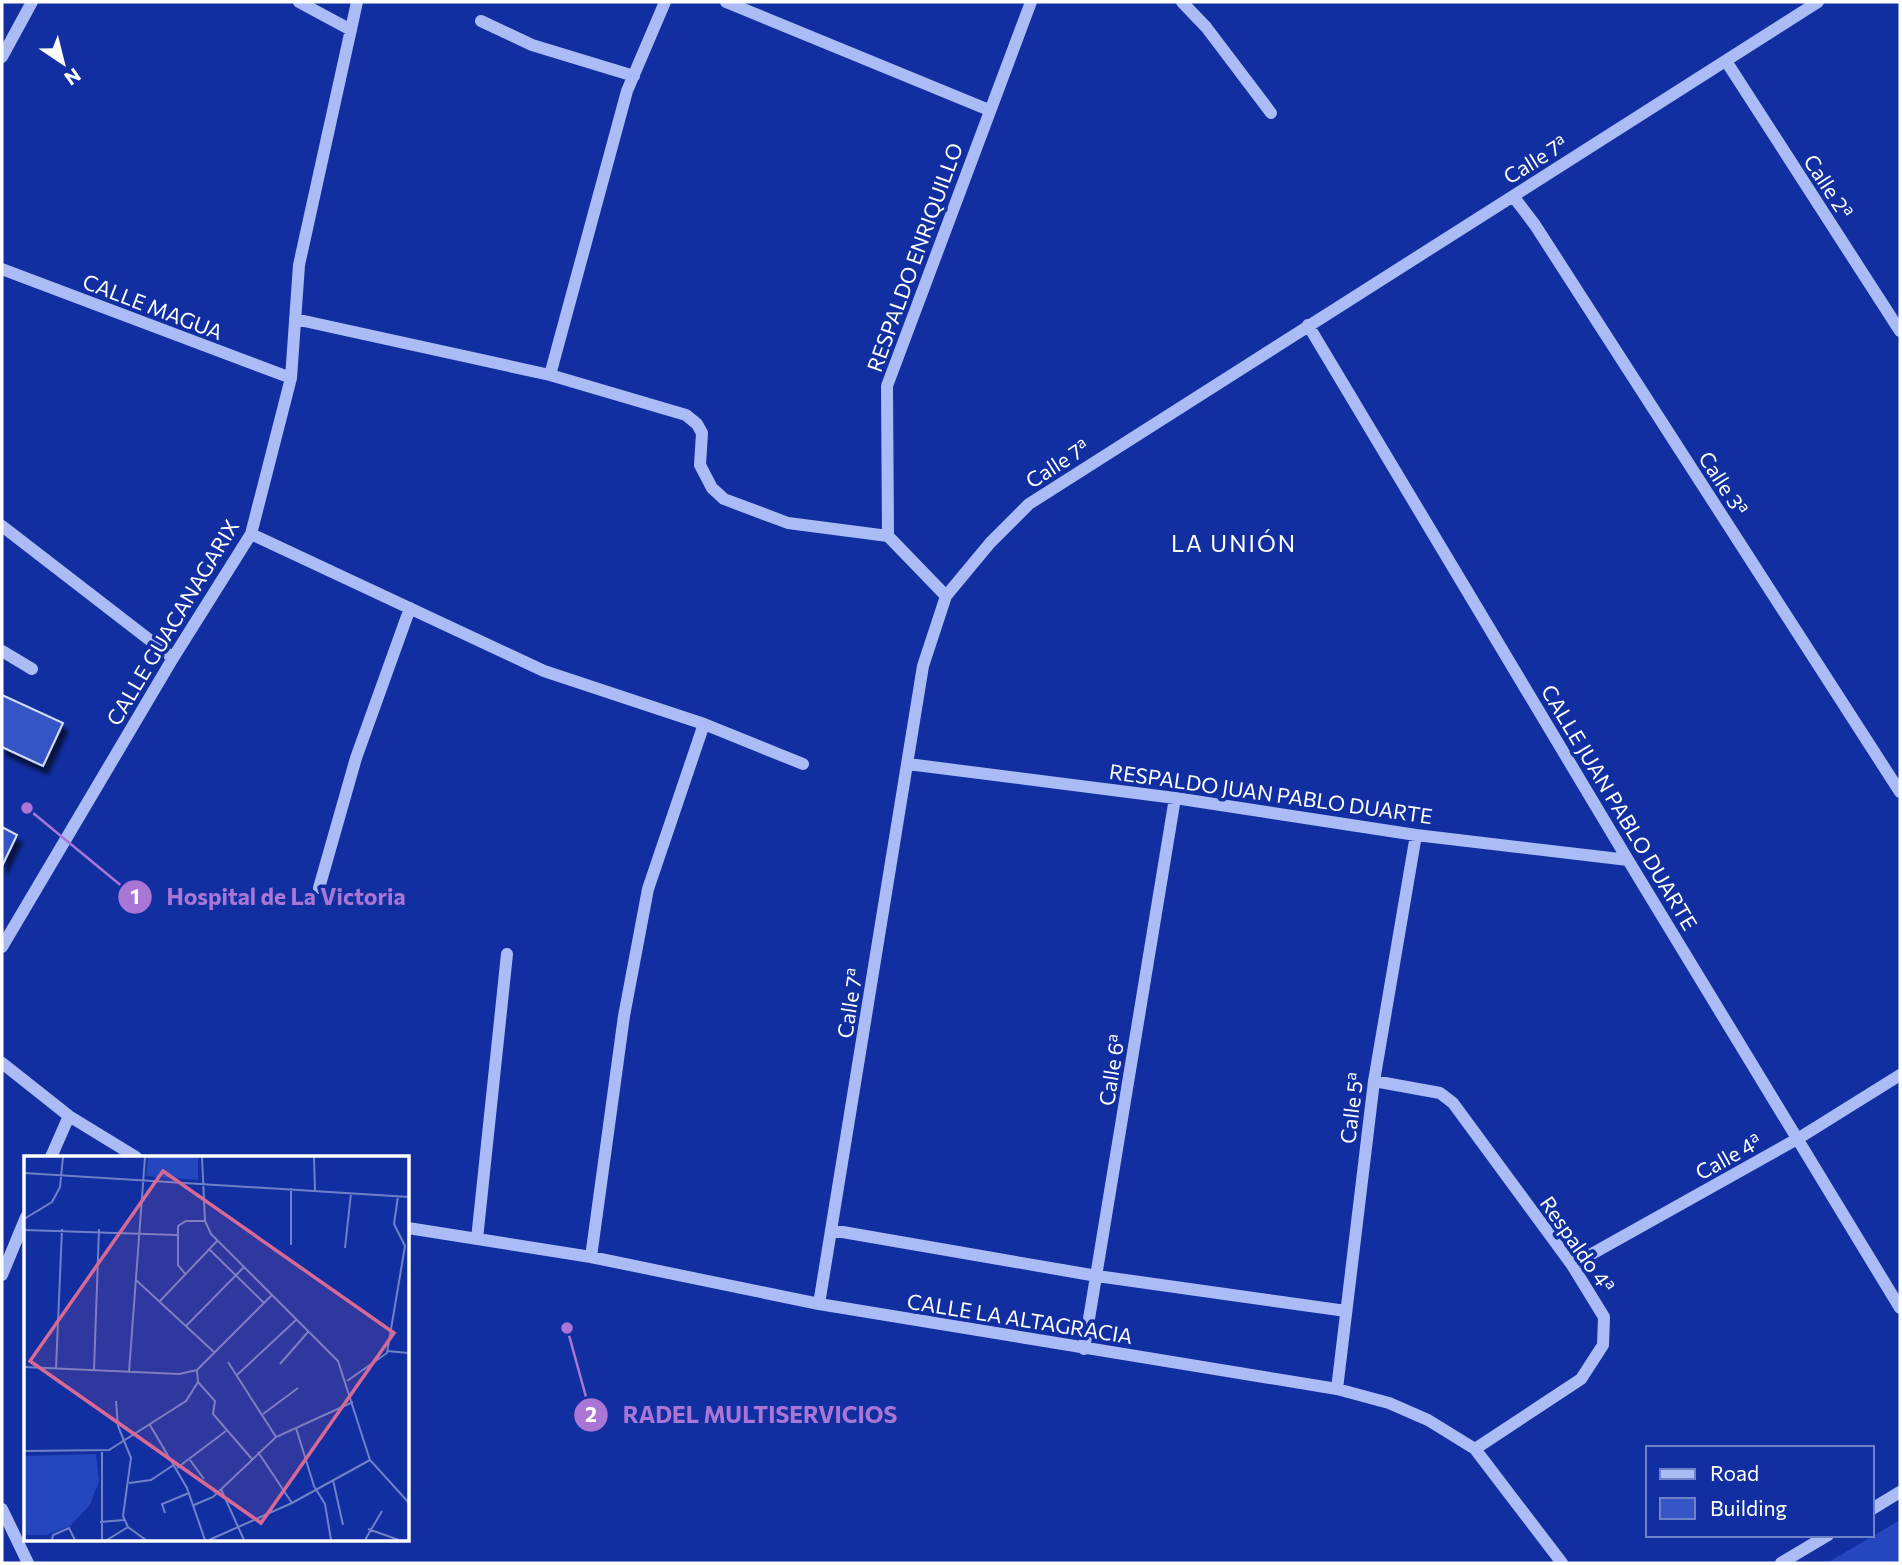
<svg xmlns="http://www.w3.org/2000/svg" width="1902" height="1565" viewBox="0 0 1902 1565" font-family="Commissioner,sans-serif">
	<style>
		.green { fill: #2447bf }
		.building { fill: #3555c6; stroke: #d3ddfe; stroke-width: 2; filter: url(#shadow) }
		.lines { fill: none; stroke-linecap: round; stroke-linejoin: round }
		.minor { stroke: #aabbf5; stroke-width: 12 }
		.labels { text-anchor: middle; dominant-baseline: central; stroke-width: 7; stroke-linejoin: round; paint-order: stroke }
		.street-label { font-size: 21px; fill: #fff; stroke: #112fa1 }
		.neighbourhood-label { font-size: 23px; letter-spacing: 2px; fill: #fff; stroke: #112fa1 }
		.inset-road { fill: none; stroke: #7082c7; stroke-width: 2 }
		.view { fill: #d76994; fill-opacity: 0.15; stroke: #d76994; stroke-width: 3.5 }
		.inset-edge { fill: none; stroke: #fff; stroke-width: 3.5 }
		.leader { fill: none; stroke: #a976d5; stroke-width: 2.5 }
		.callout-dot { fill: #a976d5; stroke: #112fa1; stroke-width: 2.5 }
		.mark-label { font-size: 21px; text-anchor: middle; font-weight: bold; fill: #fff }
		.callout-label { font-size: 23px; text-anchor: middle; font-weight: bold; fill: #a976d5; stroke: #112fa1; stroke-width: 7; stroke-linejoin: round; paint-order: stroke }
	</style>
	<defs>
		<filter id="shadow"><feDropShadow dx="4.5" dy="8" stdDeviation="2" flood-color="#0009"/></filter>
	</defs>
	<rect width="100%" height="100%" fill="#112fa1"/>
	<path class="green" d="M1900,1519V1563H1827L1900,1520Z"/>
	<path class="building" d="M2,695L63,723L43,766L2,747Z
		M2,827L17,835L2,866Z"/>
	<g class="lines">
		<path class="minor" d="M299,2L351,30
			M726,2L989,110
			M1182,2L1206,27L1271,113
			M481,21L532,45L634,76
			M2,57L32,2
			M1726,61L1900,331
			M1513,196L1535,225L1900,792
			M2,269L291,378
			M295,319L550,375L686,415L697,424L702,433L700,465L712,488L724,499L788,523L888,536
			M1308,325L1628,860L1900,1308
			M550,375L627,91L665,2
			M2,526L173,658
			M251,534L544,671L704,724L803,764
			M946,596L888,536L887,386L1031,2
			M2,651L32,669
			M908,764L1175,798L1416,835L1628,860
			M319,888L356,758L410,608
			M2,947L173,658L251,534L291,378L299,265L357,2
			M2,1063L69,1116L136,1157
			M1374,1081L1440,1093L1453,1103L1572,1265L1604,1317L1603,1345L1581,1379L1475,1449
			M51,1157L69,1116
			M408,1228L591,1257L819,1304L1337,1389L1389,1403L1428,1420L1475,1449L1562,1563
			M831,1230L1097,1276L1346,1311
			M477,1239L507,954
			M591,1257L624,1016L648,889L704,724
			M1572,1265L1799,1138L1900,1075
			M2,1275L26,1217
			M819,1304L923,666L946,596L990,543L1029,504L1818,2
			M1084,1349L1175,798
			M1337,1389L1374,1081L1416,835
			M2,1509L28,1563
			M1872,1509L1900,1492
			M1781,1563L1828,1535"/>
	</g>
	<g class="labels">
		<g class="street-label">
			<text transform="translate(1535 159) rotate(-32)">Calle 7ª</text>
			<text transform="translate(1829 186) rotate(57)">Calle 2ª</text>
			<text transform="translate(914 257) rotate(-70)">RESPALDO ENRIQUILLO</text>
			<text transform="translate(153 306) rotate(21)">CALLE MAGUA</text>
			<text transform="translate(1057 463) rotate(-33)">Calle 7ª</text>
			<text transform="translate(1724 483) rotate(57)">Calle 3ª</text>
			<text transform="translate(172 622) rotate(-59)">CALLE GUACANAGARIX</text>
			<text transform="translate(1271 793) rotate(8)">RESPALDO JUAN PABLO DUARTE</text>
			<text transform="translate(1620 807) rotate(59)">CALLE JUAN PABLO DUARTE</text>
			<text transform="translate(849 1003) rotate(-81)">Calle 7ª</text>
			<text transform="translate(1111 1070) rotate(-81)">Calle 6ª</text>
			<text transform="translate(1351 1108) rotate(-83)">Calle 5ª</text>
			<text transform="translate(1728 1156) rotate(-29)">Calle 4ª</text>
			<text transform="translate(1578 1244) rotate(55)">Respaldo 4ª</text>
			<text transform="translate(1020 1318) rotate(9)">CALLE LA ALTAGRACIA</text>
		</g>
		<g class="neighbourhood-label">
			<text x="1234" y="543">LA UNIÓN</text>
		</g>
	</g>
	<g transform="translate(24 1156)">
		<rect width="385" height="385" fill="#112fa1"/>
		<path d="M124,1H174V24L122,20ZM72,298L75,325L66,349L46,370L22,379H0V300Z" fill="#2447bf"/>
		<path class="inset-road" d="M178,1L181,65L187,78L314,205L346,304L385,347M290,1L291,34M0,17L385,41M267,32V89M0,63L28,46L36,31L39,1M0,74L153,79M321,92L327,37M185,93L240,147M162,119L154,109V70L162,65H181M112,124L191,197M136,145L193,85M162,170L220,111M363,195L385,197M204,206L252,281M256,208L284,176M0,211L155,218L173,214L248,139M32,213L38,73M70,214L75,73M105,216L121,1M213,219L272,164M323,225L363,197L381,90L370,68L374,40M174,226L191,245L189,258L228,303M92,245L94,270L107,302L99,360L104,371L122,384M239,258L274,232M126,269L163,332L181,384M272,272L290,330L301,348L307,384M0,295L85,294L162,245L174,226L173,214M234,296L268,347M166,304L180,323M153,312L202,275M309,324L319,369M105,327L127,324L151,308M197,333L220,384M170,349L189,341L252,281L329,246M141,357L138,348L165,337M76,366L100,364M344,373L375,384M28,384L29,379L45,372L51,384M78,384V296M83,384L104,371M185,384L268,347L346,304M341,384L358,355"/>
		<path class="view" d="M139,15L370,177L237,367L6,205Z"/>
		<rect width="385" height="385" class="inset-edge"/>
	</g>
	<path class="leader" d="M27 808L135 897M567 1328L591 1415"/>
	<g class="callout-dot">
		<circle cx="27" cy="808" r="7"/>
		<circle cx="567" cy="1328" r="7"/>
		<circle cx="135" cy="897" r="18"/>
		<circle cx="591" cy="1415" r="18"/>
	</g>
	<g class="mark-label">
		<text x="135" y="904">1</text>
		<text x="591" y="1422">2</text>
	</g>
	<g class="callout-label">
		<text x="286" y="905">Hospital de La Victoria</text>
		<text x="760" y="1423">RADEL MULTISERVICIOS</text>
	</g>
	<rect width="1902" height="1565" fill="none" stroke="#ffffff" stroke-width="7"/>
	<rect x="1646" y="1446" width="228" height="91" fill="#112fa1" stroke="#7082c7" stroke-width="2"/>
	<rect x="1660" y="1469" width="35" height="10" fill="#aabbf5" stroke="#7082c7" stroke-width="2"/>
	<text x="1710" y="1481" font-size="21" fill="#ffffff">Road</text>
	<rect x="1660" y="1498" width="35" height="21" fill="#3555c6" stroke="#7082c7" stroke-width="2"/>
	<text x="1710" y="1516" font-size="21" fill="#ffffff">Building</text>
	<g transform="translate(63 63) rotate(145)" stroke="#112fa1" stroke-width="5" paint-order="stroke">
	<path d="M0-5L12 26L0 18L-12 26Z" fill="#ffffff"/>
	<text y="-10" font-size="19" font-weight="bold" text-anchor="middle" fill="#ffffff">N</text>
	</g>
</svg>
